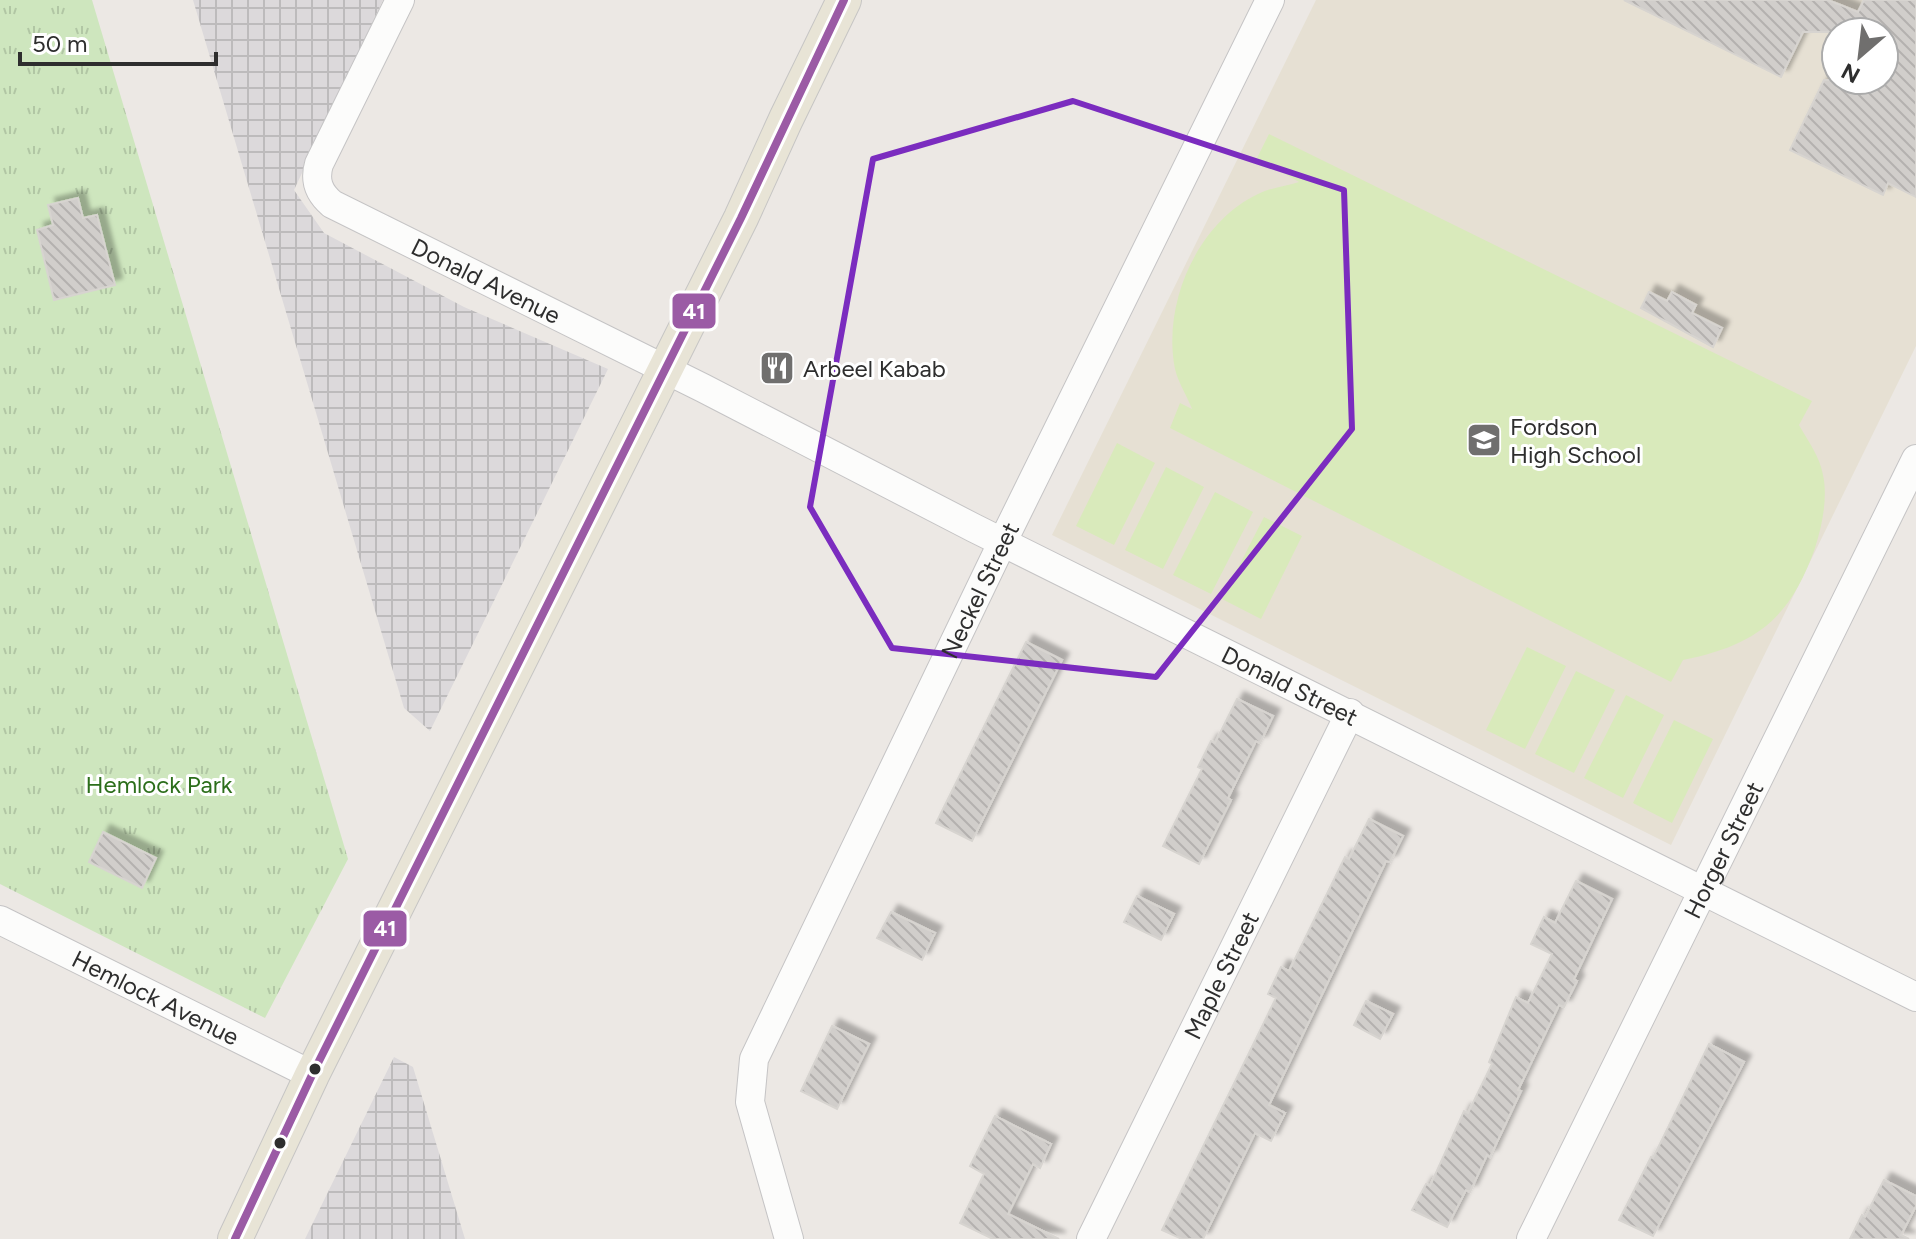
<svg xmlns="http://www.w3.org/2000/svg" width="1916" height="1239" viewBox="0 0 1916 1239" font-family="Figtree,sans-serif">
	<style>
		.industrial { fill: url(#industrial-grid) }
		.education { fill: #e6e0d3; fill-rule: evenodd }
		.grass { fill: url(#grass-tufts) }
		.pitch { fill: #d9eabb }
		.building { fill: url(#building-back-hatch); stroke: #d7d4d0; stroke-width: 2; filter: url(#shadow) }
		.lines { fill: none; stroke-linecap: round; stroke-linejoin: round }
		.minor-casing { stroke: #c5c4c5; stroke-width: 30 }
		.major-casing { stroke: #c6c5c4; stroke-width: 36 }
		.minor { stroke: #fcfcfb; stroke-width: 28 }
		.major { stroke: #e8e4d6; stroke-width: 34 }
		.bus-1-casing { stroke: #fff; stroke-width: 14 }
		.bus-1 { stroke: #9b5ba5; stroke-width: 8 }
		.marked { fill: none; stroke: #7b2cbf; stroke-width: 6; stroke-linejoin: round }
		.bus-dot { fill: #2e2e2e; stroke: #fff; stroke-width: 3 }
		.labels { text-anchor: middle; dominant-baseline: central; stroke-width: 6; stroke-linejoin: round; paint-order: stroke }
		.street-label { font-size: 24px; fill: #2e2e2e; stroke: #fff }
		.poi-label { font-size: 24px; fill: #2e2e2e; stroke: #fff; text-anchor: start }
		.park-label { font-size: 24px; fill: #2c6e1b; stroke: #fff }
		.line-badge { stroke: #fff; stroke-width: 3 }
		.badge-label { font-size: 22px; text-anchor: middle; font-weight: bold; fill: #fff }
	</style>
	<defs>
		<pattern id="industrial-grid" width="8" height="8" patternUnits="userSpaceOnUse" patternTransform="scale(2)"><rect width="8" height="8" fill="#dcd9db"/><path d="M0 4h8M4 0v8" fill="none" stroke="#bdbbbc"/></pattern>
		<pattern id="grass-tufts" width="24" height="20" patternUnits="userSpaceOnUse" patternTransform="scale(2)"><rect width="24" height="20" fill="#cee6be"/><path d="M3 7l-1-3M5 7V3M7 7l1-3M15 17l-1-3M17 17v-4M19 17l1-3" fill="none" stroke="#b1c6a4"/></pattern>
		<pattern id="building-back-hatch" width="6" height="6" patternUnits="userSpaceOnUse" patternTransform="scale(2)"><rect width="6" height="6" fill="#d1cecb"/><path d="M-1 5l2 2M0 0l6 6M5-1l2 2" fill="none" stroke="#b4b1af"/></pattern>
		<filter id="shadow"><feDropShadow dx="7" dy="-7" stdDeviation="2" flood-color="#0004"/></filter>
	</defs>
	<rect width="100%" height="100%" fill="#ece8e4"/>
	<path class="industrial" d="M193,0H383L294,190L324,233L464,307L608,369L430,731L404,708Z
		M394,1057L413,1067L465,1239H305Z"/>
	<path class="education" d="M1316,0H1916V346L1671,845L1052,535ZM1836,32H1884V80H1836Z"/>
	<path class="grass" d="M0,0H92L348,859L265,1018L0,884Z"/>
	<path class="pitch" d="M1269,134L1812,401L1799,425C1808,441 1820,457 1823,475C1828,498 1822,526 1815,548C1790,619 1756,645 1683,660L1671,682L1170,428L1180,403L1192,409C1187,396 1178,382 1175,369C1162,304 1197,223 1258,194C1270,188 1286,186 1299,182L1257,158Z
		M1117,443L1155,463L1114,545L1076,526Z
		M1166,467L1204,487L1163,569L1125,550Z
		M1215,492L1253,512L1211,594L1173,575Z
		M1264,517L1302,536L1261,619L1222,599Z
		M1527,647L1566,666L1525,749L1486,730Z
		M1576,671L1615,690L1574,773L1535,754Z
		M1626,695L1664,715L1623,798L1584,778Z
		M1674,720L1713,739L1672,823L1633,803Z"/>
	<path class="building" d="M1624,0H1828L1858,12L1864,0H1916V197L1888,183L1883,195L1790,150L1824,80H1884V32H1803L1781,77Z
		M78,198L83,218L97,215L115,285L54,300L37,230L53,225L48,205Z
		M1649,292L1667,301L1672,292L1696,305L1692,313L1722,328L1713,347L1641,308Z
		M1026,642L1062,660L972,841L936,823Z
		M1237,699L1273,716L1260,743L1256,741L1228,798L1231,800L1199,864L1163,846L1202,769L1198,767L1211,741L1215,743Z
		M1369,819L1403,836L1390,862L1386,861L1269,1105L1285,1113L1271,1141L1255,1133L1203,1239H1182L1162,1230L1276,998L1268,994L1281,967L1289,971L1345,857L1349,859Z
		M103,832L156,858L142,888L89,862Z
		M1576,881L1612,899L1574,979L1577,981L1564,1007L1559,1005L1518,1090L1521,1091L1490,1157L1487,1155L1470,1192L1466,1190L1447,1227L1412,1210L1426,1184L1430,1186L1464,1111L1468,1113L1492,1064L1489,1062L1516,997L1528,1003L1552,954L1531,944L1544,917L1555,923Z
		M1137,896L1174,914L1161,940L1124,922Z
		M891,912L935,933L922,960L877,938Z
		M1366,1001L1393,1014L1380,1039L1354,1025Z
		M832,1026L869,1044L837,1109L801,1091Z
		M1709,1044L1744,1062L1653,1236L1619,1220L1651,1157L1653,1158Z
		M995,1116L1051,1144L1040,1168L1033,1164L1008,1214L1059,1239H993L960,1223L984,1174L970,1166Z
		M1884,1180L1916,1196V1206L1901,1235L1909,1239H1850L1862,1215L1865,1217Z"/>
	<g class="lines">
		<g class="minor-casing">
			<g id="minor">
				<path id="s1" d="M400,0L319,164C314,181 319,193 332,204L703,388L974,528L1916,997"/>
				<path id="s2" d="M0,920L312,1075"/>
				<path id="s3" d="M789,1239L750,1102L754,1059L1003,541L1270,0"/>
				<path id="s4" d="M1091,1239L1350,713"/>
				<path id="s5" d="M1531,1239L1916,459"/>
			</g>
		</g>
		<g class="major-casing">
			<path id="major" d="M235,1239L312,1075L741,218L786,119L844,0"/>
		</g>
		<use href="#minor" class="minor"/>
		<use href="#major" class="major"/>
		<g class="bus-1-casing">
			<path id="bus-1" d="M235,1239L312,1075L741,218L844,0"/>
		</g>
		<use href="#bus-1" class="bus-1"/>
	</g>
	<path class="marked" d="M1073,101L1344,190L1352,429L1156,677L892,648L810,507L873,159Z"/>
	<defs>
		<g id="restaurant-square" transform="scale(1.8)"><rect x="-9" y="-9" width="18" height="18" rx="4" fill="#706f6e" stroke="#fff"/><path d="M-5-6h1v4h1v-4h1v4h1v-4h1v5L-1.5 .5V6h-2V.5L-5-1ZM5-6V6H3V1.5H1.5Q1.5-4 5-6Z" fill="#fff"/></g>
		<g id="school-square" transform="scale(1.8)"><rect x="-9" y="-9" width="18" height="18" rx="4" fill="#706f6e" stroke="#fff"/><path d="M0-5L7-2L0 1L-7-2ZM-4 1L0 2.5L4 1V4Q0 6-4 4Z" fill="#fff"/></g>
	</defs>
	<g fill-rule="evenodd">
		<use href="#restaurant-square" x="777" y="368"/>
		<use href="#school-square" x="1484" y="440"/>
	</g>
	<g class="bus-dot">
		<circle cx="315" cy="1069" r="7"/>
		<circle cx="280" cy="1143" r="7"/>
	</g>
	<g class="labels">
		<g class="street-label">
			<text stroke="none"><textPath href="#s1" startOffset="400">Donald Avenue</textPath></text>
			<text stroke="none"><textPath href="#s3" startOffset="706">Neckel Street</textPath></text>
			<text stroke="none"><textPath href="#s1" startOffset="1300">Donald Street</textPath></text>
			<text stroke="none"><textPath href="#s5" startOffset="434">Horger Street</textPath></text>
			<text stroke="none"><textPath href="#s4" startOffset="294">Maple Street</textPath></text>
			<text stroke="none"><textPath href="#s2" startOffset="174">Hemlock Avenue</textPath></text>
		</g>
		<g class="poi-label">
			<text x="803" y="368">Arbeel Kabab</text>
			<text x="1510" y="426">Fordson<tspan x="1510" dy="28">High School</tspan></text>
		</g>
		<g class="park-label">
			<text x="159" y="784">Hemlock Park</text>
		</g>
	</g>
	<g class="line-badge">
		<rect x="671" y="292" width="46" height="38" rx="8" fill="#9b5ba5"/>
		<rect x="362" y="909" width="46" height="39" rx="8" fill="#9b5ba5"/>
	</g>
	<g class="badge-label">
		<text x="694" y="319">41</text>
		<text x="385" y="936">41</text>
	</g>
	<g transform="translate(1860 56) rotate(208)"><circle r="38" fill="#ffffff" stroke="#ababab" stroke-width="2"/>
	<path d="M0-6L14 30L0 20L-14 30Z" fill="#706f6e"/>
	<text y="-12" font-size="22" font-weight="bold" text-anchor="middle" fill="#2e2e2e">N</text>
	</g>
	<path d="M20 52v12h196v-12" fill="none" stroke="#2e2e2e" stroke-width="4"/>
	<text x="32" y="52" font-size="24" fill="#2e2e2e" stroke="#ffffff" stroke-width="6" paint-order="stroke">50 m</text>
</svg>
